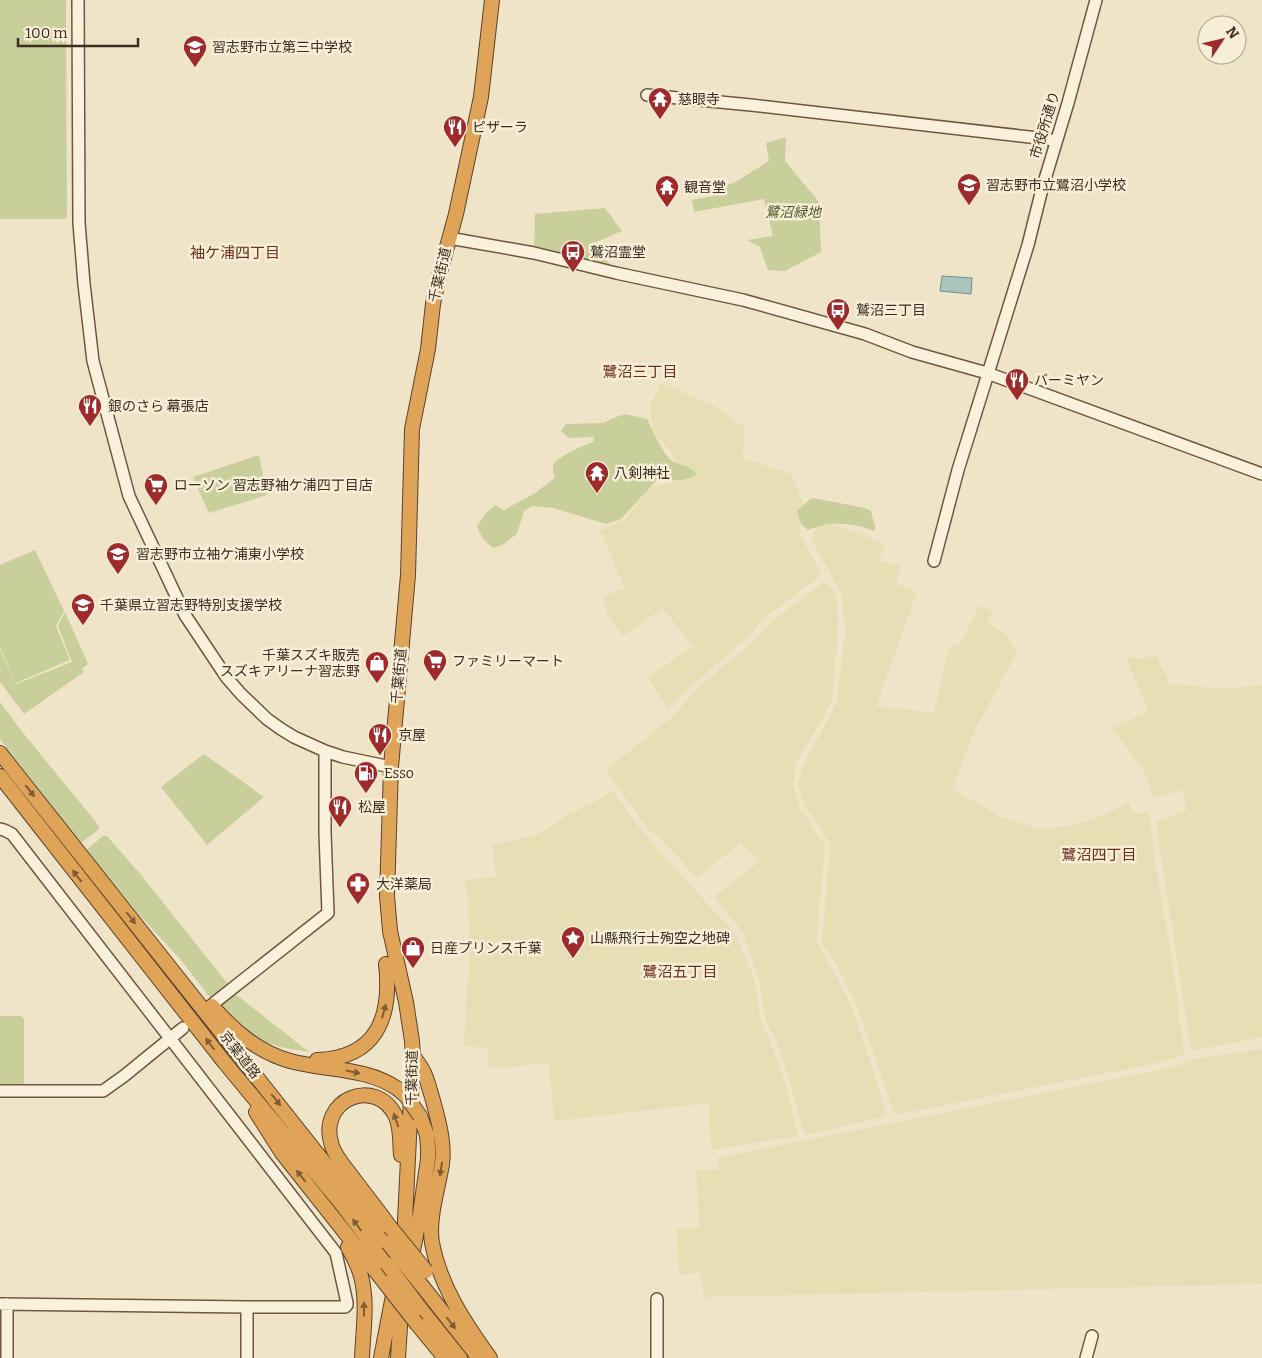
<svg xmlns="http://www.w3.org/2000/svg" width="1262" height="1358" viewBox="0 0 1262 1358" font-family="Bitter,'Noto Sans JP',serif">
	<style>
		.farmland { fill: #e6deb5 }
		.green { fill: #c9cf9b }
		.water { fill: #a9c4bc; stroke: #6f938a }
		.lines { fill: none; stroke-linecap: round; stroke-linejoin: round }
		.secondary-casing { stroke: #6f573f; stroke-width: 14 }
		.highway-casing { stroke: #5b4430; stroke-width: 16 }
		.secondary { stroke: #faf1dc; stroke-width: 11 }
		.highway { stroke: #e0a458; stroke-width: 14 }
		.highway-bridge-casing { stroke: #5b4430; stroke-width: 16; stroke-linecap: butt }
		.highway-bridge { stroke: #e0a458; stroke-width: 14 }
		.oneway { fill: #7e5d36 }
		.labels { text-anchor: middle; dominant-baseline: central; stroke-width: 5; stroke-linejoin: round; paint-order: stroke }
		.poi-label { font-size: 14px; fill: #3d2e20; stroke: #f7eed8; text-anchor: start }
		.street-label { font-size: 14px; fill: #3d2e20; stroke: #f7eed8 }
		.park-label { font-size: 14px; font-style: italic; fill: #4d5a26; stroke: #f7eed8 }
		.neighbourhood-label { font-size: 15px; fill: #6b2e1e; stroke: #f7eed8 }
	</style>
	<rect width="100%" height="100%" fill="#f0e4c8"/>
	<path class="farmland" d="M661,383L714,406L744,427L743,458L791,474L803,503L799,524L800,535L822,574L763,619L751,635L696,681L668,709L648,677L693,647L663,608L623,636L609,617L602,598L625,588L600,531L625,520L649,488L676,481L675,457L653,431L650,406Z
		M822,520L885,544L879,561L901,566L896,584L917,592L876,706L934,713L949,646L959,645L980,605L992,612L987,622L1004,633L1017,653L975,729L952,789L1003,818L1041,829L1075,825L1104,815L1129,802L1133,814L1149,812L1156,867L1173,966L1184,1055L1153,1064L895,1115L857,1006L839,969L822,943L830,844L804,804L798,785L803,766L837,703L845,632L842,594L811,538Z
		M825,581L837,596L838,633L832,701L796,764L793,784L800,808L825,846L816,940L851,1005L870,1061L887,1116L805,1135L790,1082L778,1045L766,1021L759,979L743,932L714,897L760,861L740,843L697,878L664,842L647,828L606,770L671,718L702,684L756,639L770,623Z
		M1155,655L1170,684L1224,689L1262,685V1037L1191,1051L1156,822L1187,810L1182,790L1154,798L1144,771L1112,728L1148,711L1126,657L1142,659Z
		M612,790L643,833L736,935L755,981L760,1018L772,1047L787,1090L798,1136L712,1150L708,1103L555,1121L548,1063L489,1069L487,1048L464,1046L469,960L468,899L464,880L496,877L492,845L539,834L566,816L597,801Z
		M1262,1049V1284L704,1297L700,1272L679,1275L677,1229L700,1227L696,1170H719L717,1158L1179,1066L1194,1059Z"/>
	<path class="green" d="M0,0H66L67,219H0Z
		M786,137L785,161L819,202L821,252L785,271L768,270L760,247L747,240L773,236L764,199L694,212L692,200L713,196L711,188L734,183L769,161L766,143Z
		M605,208L622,231L594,243L616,273L534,253L535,214Z
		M625,414L647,419C652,429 664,456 672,461C681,467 687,463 697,474C683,483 674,480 658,479L621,519L606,524L553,508L532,506L524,511L517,534L502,545L493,548L483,539L477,526L487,512L495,505L504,510L535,493L555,478C554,475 552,469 553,466C556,457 584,445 593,442L594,437L569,438L561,431L566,424L604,423L613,418Z
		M259,455L267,495L209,513L193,477Z
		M813,498L865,508L871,511C872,518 876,525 875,532C864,525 838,522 824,525C819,526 813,528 808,530L801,524L797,511L809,500Z
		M35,550L64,611L56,626L70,660L16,683L0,648V565Z
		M65,612L88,664L82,669L84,672L24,714L0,682V650L16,684L72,662L58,626Z
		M0,702L20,729L99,826L98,830L81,843L0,739Z
		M204,754L264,797L207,845L161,787Z
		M103,836H107L142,876L227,983V988L212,1000L180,959L141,917L86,850Z
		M233,995L238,996L309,1052C286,1049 264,1045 245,1031C236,1024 227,1015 219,1007Z
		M0,1016H21L24,1019V1083L21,1086H0Z"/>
	<path class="water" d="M942,276L972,278L971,294L940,291Z"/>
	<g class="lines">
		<g class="secondary-casing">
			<path id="secondary" d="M78,0L79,223L84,284L93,361L129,496L185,615L227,678L241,694L267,719L281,729L294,737L325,751L343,757L391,767
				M647,95L751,105L1047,139L1056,141
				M449,238L534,253L616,273L743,300L865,334L912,352L987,373L1262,474
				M934,561L958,470L1028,245L1042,189L1068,103L1096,0
				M0,829L4,830L12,834L336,1253L347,1303V1305L345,1307H247L0,1304
				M214,1003L328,913L325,833V751
				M0,1091H103L124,1076L183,1028
				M657,1299V1358
				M7,1304V1358
				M247,1358V1307
				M1086,1358L1092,1336"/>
		</g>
		<g class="highway-casing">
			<path id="highway" d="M0,753L388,1243
				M0,776L225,1063L340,1202L387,1264
				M212,1006C234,1031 258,1052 290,1061C327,1071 366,1067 398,1089
				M413,1056C416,1060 419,1064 422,1069C427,1077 429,1088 432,1097C438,1119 445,1142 442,1164C438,1190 428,1218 432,1243C440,1286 465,1323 490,1358
				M317,1060C377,1058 392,1017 386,964
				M256,1112L282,1153L385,1283
				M390,1227C378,1210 365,1194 353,1178C346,1168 336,1158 332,1146C316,1099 377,1075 396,1117C401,1128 400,1143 401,1155
				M348,1247C353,1256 358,1265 361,1276C368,1302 363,1331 362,1358
				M405,1253V1220L413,1056L412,1041L406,1002L390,931L387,896L391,767L408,575L412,429L428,349L433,304L439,276L456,214L481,97L492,0
				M423,1287L479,1358
				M404,1298L420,1214L428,1159V1148L427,1135L420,1116
				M420,1308L460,1358
				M417,1324L445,1358
				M381,1358L399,1264L405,1254
				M398,1358L402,1296"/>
		</g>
		<use href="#secondary" class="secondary"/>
		<use href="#highway" class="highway"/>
		<g class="highway-bridge-casing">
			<path id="highway-bridge" d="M398,1089L406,1096L420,1116
				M390,1227L426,1271
				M388,1243L423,1287
				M387,1264L420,1308
				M385,1283L417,1324"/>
		</g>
		<use href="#highway-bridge" class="highway-bridge"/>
	</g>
	<defs><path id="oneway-solid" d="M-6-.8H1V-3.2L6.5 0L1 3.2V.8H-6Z" transform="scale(1.25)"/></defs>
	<g class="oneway">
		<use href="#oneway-solid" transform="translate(30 791) rotate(51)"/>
		<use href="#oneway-solid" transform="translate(77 876) rotate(-128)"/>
		<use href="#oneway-solid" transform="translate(131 918) rotate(52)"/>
		<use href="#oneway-solid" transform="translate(384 1011) rotate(-75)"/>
		<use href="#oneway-solid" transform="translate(210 1044) rotate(-128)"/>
		<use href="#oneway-solid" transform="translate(353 1072) rotate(11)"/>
		<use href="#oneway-solid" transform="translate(276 1100) rotate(52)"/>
		<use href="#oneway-solid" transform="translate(396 1120) rotate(-109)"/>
		<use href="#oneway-solid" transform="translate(441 1169) rotate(99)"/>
		<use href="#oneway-solid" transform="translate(301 1176) rotate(-129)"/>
		<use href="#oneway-solid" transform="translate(357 1225) rotate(-127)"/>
		<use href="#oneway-solid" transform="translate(364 1309) rotate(-89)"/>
		<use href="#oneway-solid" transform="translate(451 1323) rotate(52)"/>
	</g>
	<defs>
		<g id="school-pin" transform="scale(1.25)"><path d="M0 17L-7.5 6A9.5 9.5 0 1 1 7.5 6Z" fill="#9e2a2b" stroke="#f7eed8"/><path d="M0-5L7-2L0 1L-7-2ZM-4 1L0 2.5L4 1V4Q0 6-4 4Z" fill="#fff"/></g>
		<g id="temple-pin" transform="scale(1.25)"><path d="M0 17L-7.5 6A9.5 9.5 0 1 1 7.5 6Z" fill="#9e2a2b" stroke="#f7eed8"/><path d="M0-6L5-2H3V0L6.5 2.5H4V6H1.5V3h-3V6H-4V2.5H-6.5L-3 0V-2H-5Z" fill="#fff"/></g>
		<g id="restaurant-pin" transform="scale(1.25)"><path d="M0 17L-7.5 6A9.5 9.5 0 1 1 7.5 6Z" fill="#9e2a2b" stroke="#f7eed8"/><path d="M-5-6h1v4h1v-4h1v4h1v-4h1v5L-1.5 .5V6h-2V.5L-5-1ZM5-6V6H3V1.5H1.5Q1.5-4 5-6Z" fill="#fff"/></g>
		<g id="bus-pin" transform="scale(1.25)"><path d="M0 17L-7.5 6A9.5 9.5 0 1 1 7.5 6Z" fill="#9e2a2b" stroke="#f7eed8"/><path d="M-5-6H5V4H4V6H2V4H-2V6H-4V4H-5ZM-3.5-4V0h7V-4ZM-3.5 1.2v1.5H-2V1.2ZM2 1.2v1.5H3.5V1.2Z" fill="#fff"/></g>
		<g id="supermarket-pin" transform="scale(1.25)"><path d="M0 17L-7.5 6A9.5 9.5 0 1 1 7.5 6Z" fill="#9e2a2b" stroke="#f7eed8"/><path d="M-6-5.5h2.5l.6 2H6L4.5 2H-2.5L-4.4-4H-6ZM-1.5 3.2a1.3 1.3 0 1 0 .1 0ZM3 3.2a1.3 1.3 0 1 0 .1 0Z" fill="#fff"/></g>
		<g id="shop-pin" transform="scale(1.25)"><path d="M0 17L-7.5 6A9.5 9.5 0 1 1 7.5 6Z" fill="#9e2a2b" stroke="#f7eed8"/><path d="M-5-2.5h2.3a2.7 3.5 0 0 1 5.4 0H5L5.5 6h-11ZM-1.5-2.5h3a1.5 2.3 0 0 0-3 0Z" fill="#fff"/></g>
		<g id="fuel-pin" transform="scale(1.25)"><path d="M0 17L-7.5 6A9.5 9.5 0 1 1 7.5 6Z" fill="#9e2a2b" stroke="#f7eed8"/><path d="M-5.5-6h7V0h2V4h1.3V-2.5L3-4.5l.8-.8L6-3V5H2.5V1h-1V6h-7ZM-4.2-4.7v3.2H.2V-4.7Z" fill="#fff"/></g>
		<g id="pharmacy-pin" transform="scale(1.25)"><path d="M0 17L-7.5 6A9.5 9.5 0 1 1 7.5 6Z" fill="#9e2a2b" stroke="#f7eed8"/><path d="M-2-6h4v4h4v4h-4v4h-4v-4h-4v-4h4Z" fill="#fff"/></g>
		<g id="sight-pin" transform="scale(1.25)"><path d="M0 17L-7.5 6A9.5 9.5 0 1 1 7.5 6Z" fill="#9e2a2b" stroke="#f7eed8"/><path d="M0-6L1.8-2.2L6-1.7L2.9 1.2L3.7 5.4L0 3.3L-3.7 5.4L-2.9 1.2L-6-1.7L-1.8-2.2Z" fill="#fff"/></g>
	</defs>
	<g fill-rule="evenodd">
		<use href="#school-pin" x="195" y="47"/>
		<use href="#temple-pin" x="660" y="99"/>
		<use href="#restaurant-pin" x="455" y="127"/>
		<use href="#school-pin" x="969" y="185"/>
		<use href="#temple-pin" x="667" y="187"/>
		<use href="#bus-pin" x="573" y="252"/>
		<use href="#bus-pin" x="838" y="310"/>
		<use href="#restaurant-pin" x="1017" y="380"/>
		<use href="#restaurant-pin" x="90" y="406"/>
		<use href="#temple-pin" x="597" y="473"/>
		<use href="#supermarket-pin" x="156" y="485"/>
		<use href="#school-pin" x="118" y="554"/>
		<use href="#school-pin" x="83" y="605"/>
		<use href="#supermarket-pin" x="435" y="661"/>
		<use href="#shop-pin" x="377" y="663"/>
		<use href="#restaurant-pin" x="380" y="735"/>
		<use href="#fuel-pin" x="366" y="773"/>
		<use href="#restaurant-pin" x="340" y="807"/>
		<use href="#pharmacy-pin" x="358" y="884"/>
		<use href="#sight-pin" x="573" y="938"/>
		<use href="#shop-pin" x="413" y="948"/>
	</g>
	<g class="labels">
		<g class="poi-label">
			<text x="212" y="47">習志野市立第三中学校</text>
			<text x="678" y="99">慈眼寺</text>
			<text x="472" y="127">ピザーラ</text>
			<text x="986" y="185">習志野市立鷺沼小学校</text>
			<text x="684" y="187">観音堂</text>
			<text x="590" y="252">鷲沼霊堂</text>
			<text x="856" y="310">鷲沼三丁目</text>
			<text x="1034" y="380">バーミヤン</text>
			<text x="108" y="406">銀のさら 幕張店</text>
			<text x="614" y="473">八剣神社</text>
			<text x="174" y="485">ローソン 習志野袖ケ浦四丁目店</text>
			<text x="136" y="554">習志野市立袖ケ浦東小学校</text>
			<text x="100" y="605">千葉県立習志野特別支援学校</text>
			<text x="360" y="655" text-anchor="end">千葉スズキ販売<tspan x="360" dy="16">スズキアリーナ習志野</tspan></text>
			<text x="452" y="661">ファミリーマート</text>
			<text x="398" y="735">京屋</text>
			<text x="384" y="773">Esso</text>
			<text x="358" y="807">松屋</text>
			<text x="376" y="884">大洋薬局</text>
			<text x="590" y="938">山縣飛行士殉空之地碑</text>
			<text x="430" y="948">日産プリンス千葉</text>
		</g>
		<g class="street-label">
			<text transform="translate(1045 125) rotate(-73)">市役所通り</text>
			<text transform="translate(440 275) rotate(-77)">千葉街道</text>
			<text transform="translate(399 676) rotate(-85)">千葉街道</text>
			<text transform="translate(240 1055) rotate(52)">京葉道路</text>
			<text transform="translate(412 1078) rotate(-89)">千葉街道</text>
		</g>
		<g class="park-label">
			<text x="793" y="212">鷺沼緑地</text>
		</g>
		<g class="neighbourhood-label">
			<text x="235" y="253">袖ケ浦四丁目</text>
			<text x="640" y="372">鷺沼三丁目</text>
			<text x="1099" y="855">鷺沼四丁目</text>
			<text x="680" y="972">鷺沼五丁目</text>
		</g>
	</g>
	<g transform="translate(1222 40) rotate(55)"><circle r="24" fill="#f7eed8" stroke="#ada18e"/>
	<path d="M0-4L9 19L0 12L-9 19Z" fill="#9e2a2b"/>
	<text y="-8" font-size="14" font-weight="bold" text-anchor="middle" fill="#3d2e20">N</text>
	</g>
	<path d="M18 38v8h120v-8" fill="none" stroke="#3d2e20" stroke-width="2.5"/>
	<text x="25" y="38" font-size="15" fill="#3d2e20" stroke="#f7eed8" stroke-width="4" paint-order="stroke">100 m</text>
</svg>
